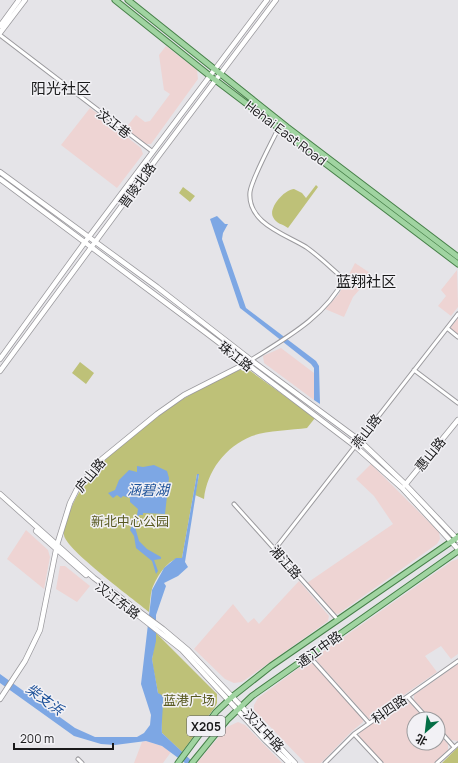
<svg xmlns="http://www.w3.org/2000/svg" width="458" height="763" viewBox="0 0 458 763" font-family="Manrope,'Noto Sans SC',sans-serif">
	<style>
		.commercial { fill: #eed4d3 }
		.green { fill: #bec178 }
		.water { fill: #7da7e4 }
		.lines { fill: none; stroke-linecap: round; stroke-linejoin: round }
		.street-casing { stroke: #9b9a9e; stroke-width: 5 }
		.secondary-casing { stroke: #9b9a9e; stroke-width: 6 }
		.primary-casing { stroke: #478049; stroke-width: 7 }
		.street { stroke: #fff; stroke-width: 3 }
		.secondary { stroke: #fff; stroke-width: 4.5 }
		.primary { stroke: #a0d4a1; stroke-width: 5 }
		.labels { text-anchor: middle; dominant-baseline: central; stroke-width: 3; stroke-linejoin: round; paint-order: stroke }
		.shield { fill: #f2f1f5; stroke: #5a5a5c; stroke-width: 1 }
		.shield-label { font-size: 12px; font-weight: bold; fill: #19191a }
		.street-label { font-size: 13px; fill: #19191a; stroke: #f2f1f5 }
		.park-label { font-size: 13px; fill: #585a21; stroke: #f2f1f5 }
		.water-label { font-size: 14px; font-style: italic; fill: #1e529a; stroke: #f2f1f5 }
		.quarter-label { font-size: 15px; fill: #19191a; stroke: #f2f1f5 }
	</style>
	<rect width="100%" height="100%" fill="#e5e4e8"/>
	<path class="commercial" d="M166,46L197,70L198,79L151,144H145L125,129L136,115L145,122L150,121L170,94L164,90L159,55Z
		M90,108L141,148L143,154L117,188L61,145Z
		M355,263L370,273L361,288L353,297L344,317L325,309L339,294Z
		M457,270L458,307L451,316L438,306L446,296L441,290Z
		M458,318V336L451,331V327Z
		M281,348L314,373V400L264,363L263,356Z
		M371,464L439,532L440,539L437,544L338,614L334,613L307,583L393,524L374,496L356,479Z
		M26,530L48,550L50,557L44,589L7,559Z
		M458,559V654L451,659L441,646L425,656L437,672L369,719L317,661V656L452,561Z
		M60,566H65L90,586L77,602L56,589Z
		M299,581L329,616L328,621L242,682L234,683L225,679L194,649L233,604L248,623L254,618L259,624Z
		M307,662L312,663L363,718V722L351,732L321,763H305L254,710V705L258,698Z
		M458,664V741L451,740L438,726V719H432L414,700V695Z
		M405,701L409,702L425,719H414V743H438V734L448,744V750L434,763H384L359,737L360,732Z
		M238,722L245,725L282,763H197L227,727Z
		M146,741L162,746L171,752L163,763H134L142,742Z"/>
	<path class="green" d="M316,185L318,187L288,228C283,224 276,224 273,217C268,208 285,189 294,189L302,193L306,198Z
		M183,187L195,196L190,202L179,193Z
		M80,362L94,373L86,384L72,373Z
		M242,369L249,370L315,418L307,428C292,430 264,431 252,436C225,447 207,471 204,499L195,495L199,475L197,474L182,558C168,558 157,576 152,589C150,596 150,605 149,612C135,600 65,549 64,535C63,530 67,522 68,517C87,455 184,392 242,369Z
		M156,633L217,694V703L215,707L182,752L162,733L161,716L164,699L158,693L153,667L152,659Z
		M458,747V763H442Z"/>
	<path class="water" d="M217,216L225,224H228L223,233L222,239L246,308L316,361L319,366L320,404L314,400V368L311,364L240,308L210,219Z
		M154,465L167,471L169,478L165,514L143,513V515H139L135,527L139,541L147,549L161,557V559L154,560L158,571L156,574L152,561L136,548L134,536L130,530L137,515L138,509L130,502V498L123,496L121,498L117,495L113,498L108,493L115,490L119,480L129,470L137,472V466L143,467Z
		M197,474H199L185,562L188,567L178,576L164,583L166,586L156,615V641L152,659L158,693C160,694 161,694 163,697C164,699 161,725 162,733L194,763H185L162,746L146,741L115,745L101,744L74,736L0,683V674L75,728L95,737H137L144,733L150,725L151,715L141,684L152,590L164,568L176,558H182Z"/>
	<g class="lines">
		<g class="street-casing">
			<path id="street" d="M0,35L153,152
				M447,328L458,337
				M251,360C286,338 326,316 344,279C331,268 319,256 306,247C285,234 247,223 250,192C252,178 272,142 279,127
				M414,370L458,403
				M234,504L338,620
				M275,549L458,314
				M309,656L369,723
				M408,697L428,719
				M438,729L454,747
				M354,734L381,763
				M78,759L82,763
				M325,763L354,734L458,661
				M437,763L458,744"/>
		</g>
		<g class="secondary-casing">
			<path id="secondary" d="M0,26L19,0
				M0,33L25,0
				M0,172L157,287L251,360L359,440L405,484L458,540
				M0,179L205,332L355,446L402,488L458,549
				M0,359L85,242L267,0
				M0,371L160,154L276,0
				M405,485L458,420
				M0,494L94,578L163,629L188,650L295,763
				M36,531L86,575
				M130,609L182,650L265,740L289,763
				M0,699L25,661L40,630L57,545L70,503L78,487L102,459L157,414L184,395L247,363"/>
		</g>
		<g class="primary-casing">
			<path id="primary" d="M115,0L210,76L458,264
				M128,0L287,127L458,257
				M178,763L216,712L233,696L271,666L458,537
				M192,763L227,720L252,696L458,551"/>
		</g>
		<use href="#street" class="street"/>
		<use href="#secondary" class="secondary"/>
		<use href="#primary" class="primary"/>
	</g>
	<g class="labels">
		<rect class="shield" x="187" y="716" width="38" height="20" rx="3"/>
		<g class="shield-label">
			<text x="206" y="726">X205</text>
		</g>
		<g class="street-label">
			<text transform="translate(114 123) rotate(38)">汶江巷</text>
			<text transform="translate(286 133) rotate(37)">Hehai East Road</text>
			<text transform="translate(137 185) rotate(-54)">晋陵北路</text>
			<text transform="translate(236 356) rotate(38)">珠江路</text>
			<text transform="translate(366 431) rotate(-52)">燕山路</text>
			<text transform="translate(430 454) rotate(-51)">惠山路</text>
			<text transform="translate(90 475) rotate(-51)">庐山路</text>
			<text transform="translate(286 562) rotate(48)">湘江路</text>
			<text transform="translate(118 600) rotate(37)">汉江东路</text>
			<text transform="translate(319 649) rotate(-36)">通江中路</text>
			<text transform="translate(389 709) rotate(-35)">科四路</text>
			<text transform="translate(264 730) rotate(47)">汉江中路</text>
		</g>
		<g class="park-label">
			<text x="130" y="521">新北中心公园</text>
			<text x="189" y="700">蓝港广场</text>
		</g>
		<g class="water-label">
			<text x="148" y="489">涵碧湖</text>
			<text transform="translate(45 699) rotate(36)">柴支浜</text>
		</g>
		<g class="quarter-label">
			<text x="61" y="88">阳光社区</text>
			<text x="366" y="281">蓝翔社区</text>
		</g>
	</g>
	<g transform="translate(426 731) rotate(208)"><circle r="19" fill="#f2f1f5" stroke="#9b9b9d"/>
	<path d="M0-3L7 15L0 10L-7 15Z" fill="#046e45"/>
	<text y="-6" font-size="11" font-weight="bold" text-anchor="middle" fill="#19191a">北</text>
	</g>
	<path d="M14 743v6h99v-6" fill="none" stroke="#19191a" stroke-width="2"/>
	<text x="20" y="743" font-size="12" fill="#19191a" stroke="#f2f1f5" stroke-width="3" paint-order="stroke">200 m</text>
</svg>
